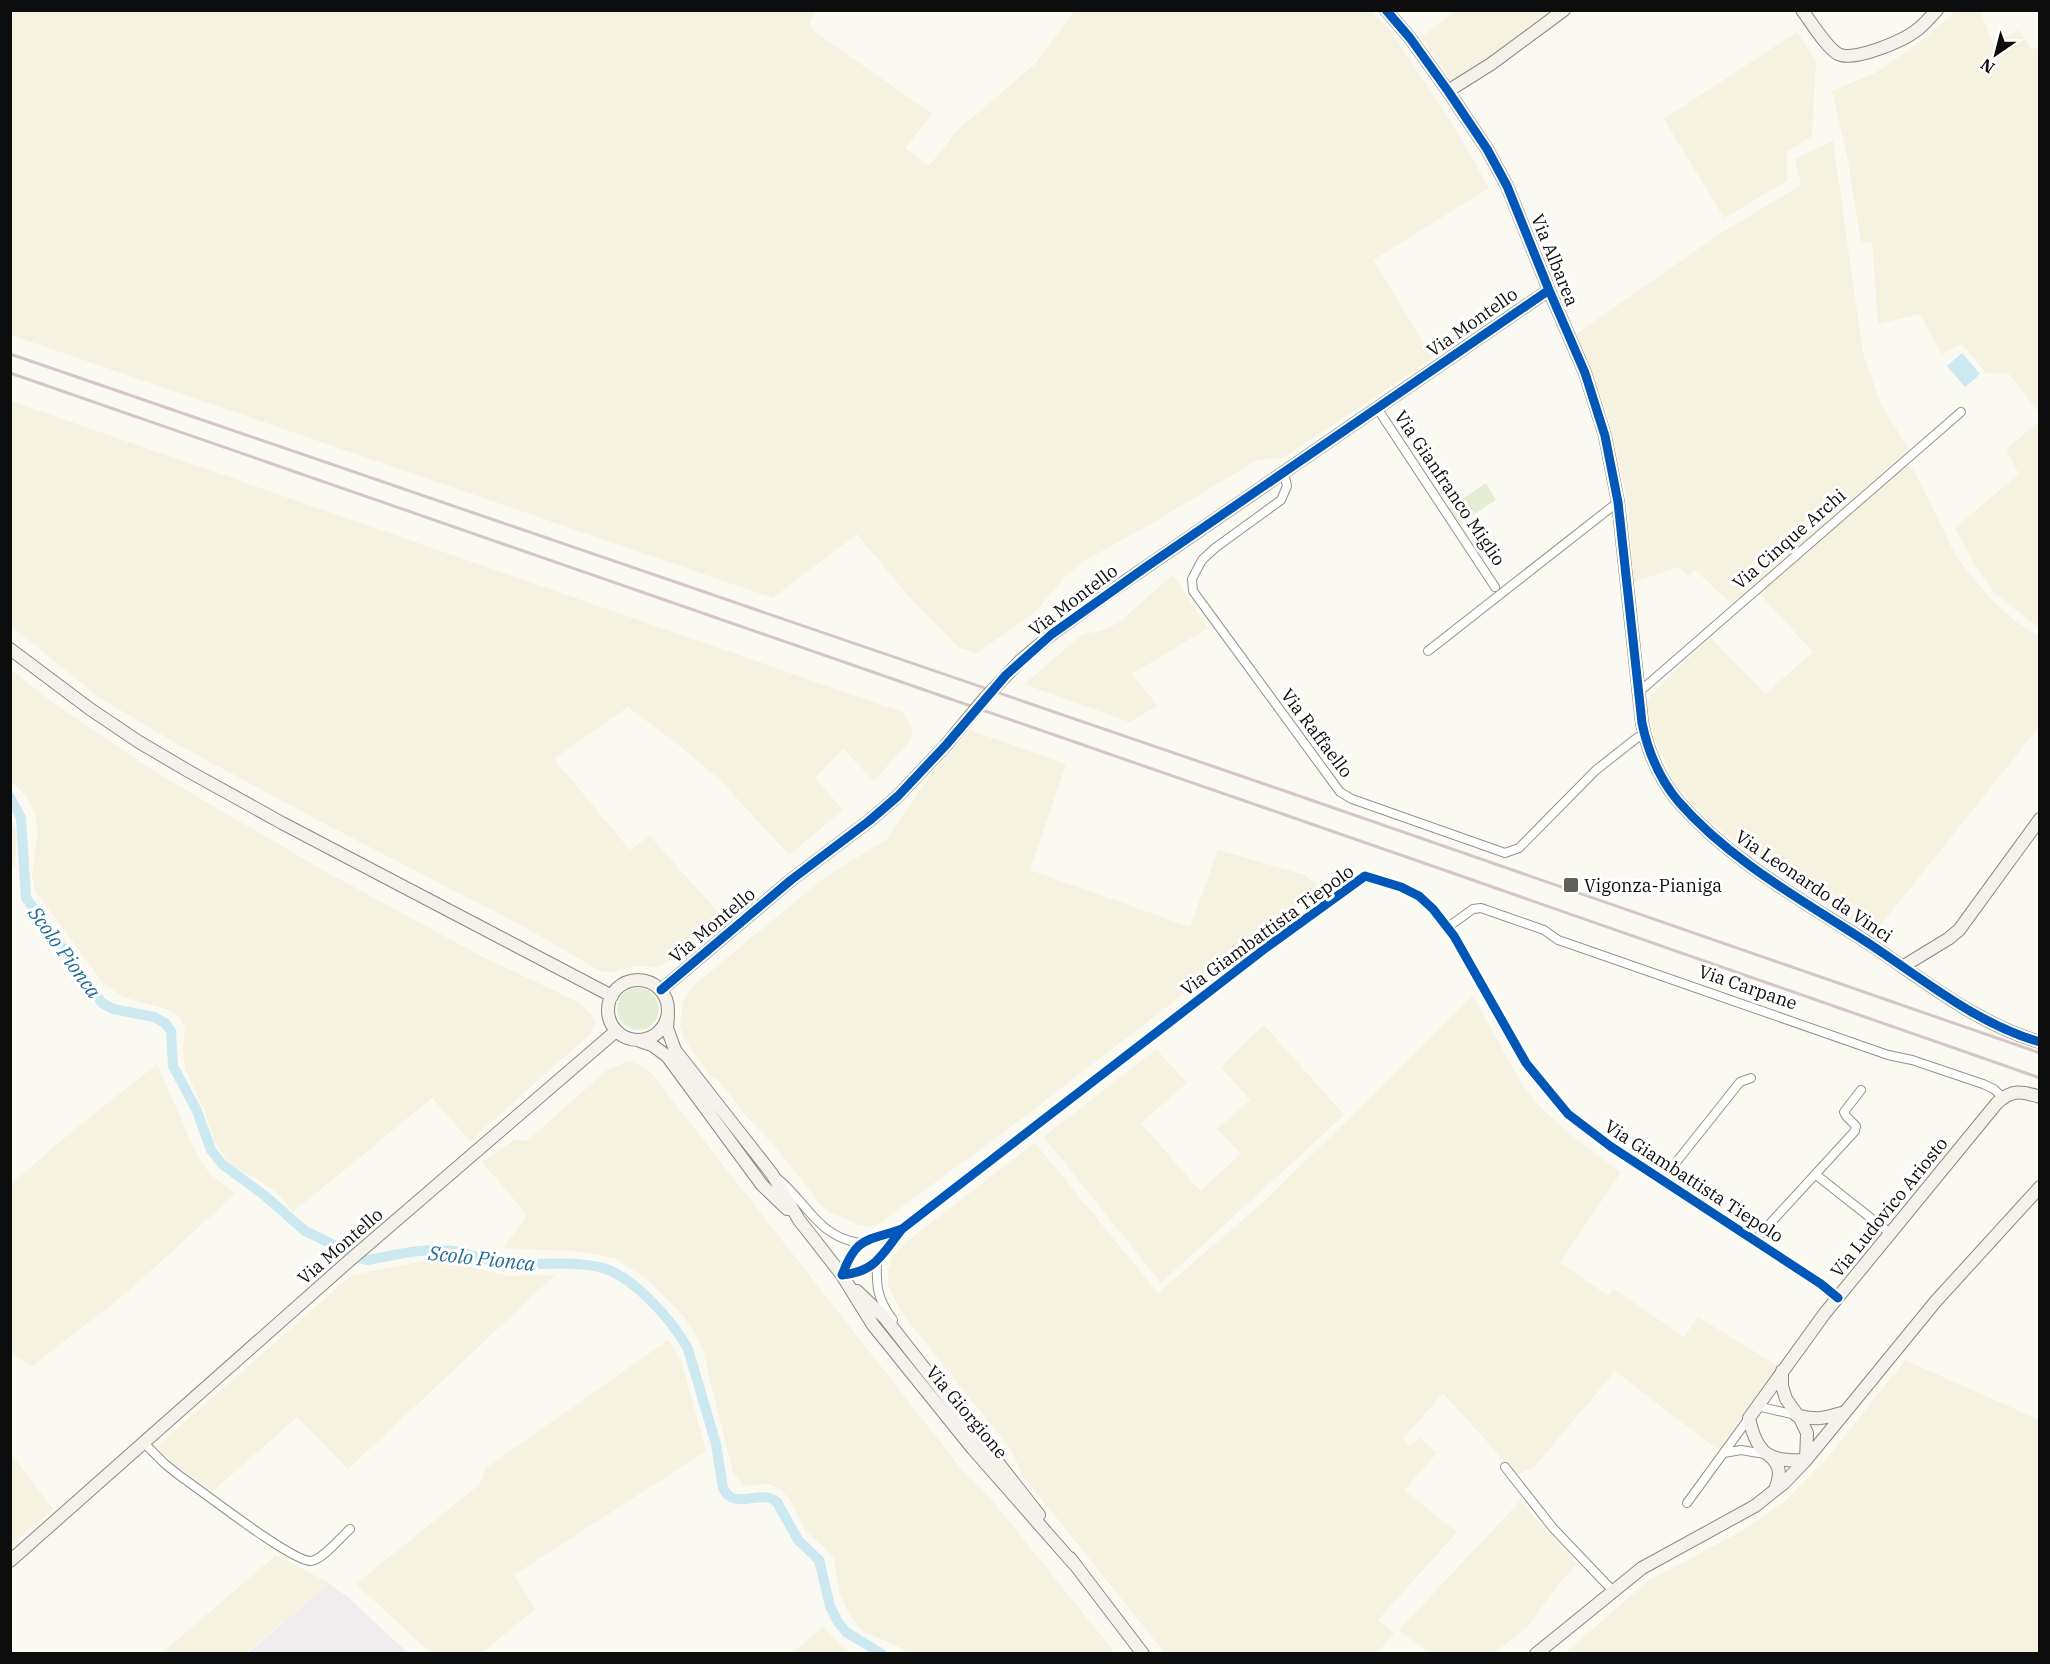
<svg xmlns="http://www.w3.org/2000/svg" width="2050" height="1664" viewBox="0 0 2050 1664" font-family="'IBM Plex Serif',serif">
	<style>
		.industrial { fill: #f1ecee }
		.farmland { fill: #f6f2e0 }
		.green { fill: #e5eed4 }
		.water { fill: #cce8f1 }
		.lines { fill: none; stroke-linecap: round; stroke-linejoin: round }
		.canal { stroke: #cce8f1; stroke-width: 10 }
		.street-casing { stroke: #949390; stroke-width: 10 }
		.secondary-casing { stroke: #8a8a87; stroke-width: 14 }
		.street { stroke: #fefefd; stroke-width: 8 }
		.secondary { stroke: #f4f2ea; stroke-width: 12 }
		.rail { stroke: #d5c7c8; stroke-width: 3 }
		.secondary-bridge-casing { stroke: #8a8a87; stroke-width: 14; stroke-linecap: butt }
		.secondary-bridge { stroke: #f4f2ea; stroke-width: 12 }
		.cycleway-casing { stroke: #fff; stroke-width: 13 }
		.cycleway { stroke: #0057b8; stroke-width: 9 }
		.poi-dot { fill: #60605d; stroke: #fff; stroke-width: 2 }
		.labels { text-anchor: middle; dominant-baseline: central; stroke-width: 6; stroke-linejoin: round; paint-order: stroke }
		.street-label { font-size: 18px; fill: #0d0d0d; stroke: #fff }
		.poi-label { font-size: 18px; fill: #0d0d0d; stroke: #fff; text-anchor: start }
		.water-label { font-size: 20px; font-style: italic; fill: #216b95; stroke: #fff }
	</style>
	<rect width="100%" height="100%" fill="#faf9f2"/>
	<path class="industrial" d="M329,1583L350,1599L408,1653H248Z"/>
	<path class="farmland" d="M11,10L815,11L809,24L814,31L932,114L905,148L929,166L959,129L1034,65L1075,11H1371L1390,31L1449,118L1489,188L1373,260L1433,358L1283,458L1257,460L1149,525L1084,561L1065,577L1035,612L977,653L959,648L905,592L857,534L773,598L11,335Z
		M1957,10L1980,11L1993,43L2019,30L2032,50L2039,45V413L2009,374L1986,373L1962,344L1941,354L1920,314L1878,324L1872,242L1861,243L1848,160L1832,91L1875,73L1921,41Z
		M1455,11H1554L1457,80H1451L1421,37Z
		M1797,32L1816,61L1812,136L1787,152V181L1724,218L1664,119Z
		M1833,141L1863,353L1881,405L1909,449L1733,605L1695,570L1689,576L1679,567L1634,582L1628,503L1607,411L1576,334L1718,235L1801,185L1795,159Z
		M11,401L902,712L910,724L913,737L874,781L843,749L815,778L843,810L789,855L720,780L680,746L628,707L554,759L630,850L650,836L725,920L660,967L635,966L611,972L600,971L526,928L312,817L182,747L100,698L11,626Z
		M2039,421V628L1994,592L1973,562L1955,528L2019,474L2006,450Z
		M1904,465L1913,468L1955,554L1969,573L1992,601L2018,623L2039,637V727L1872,936L1760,861L1724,833L1690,802L1674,782L1655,740L1646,703L1651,695L1710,637L1765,694L1813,652L1758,592Z
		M1173,575L1208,628L1132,674L1158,706L1129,722L1024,684L1083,634L1101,631L1118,623Z
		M10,669L51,701L155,772L328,873L481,956L578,1002L592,1015L595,1023L589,1035L470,1141L432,1098L293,1212L277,1193L255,1178L231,1165L215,1143L205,1111L185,1069L183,1051L185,1029L180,1017L169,1010L123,997L103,983L35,890L32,875L38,832L35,815L30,802L22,791L11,782Z
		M970,730L1066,764L1030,870L1190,927L1218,850L1305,875L1316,884V892L1021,1119L879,1224L871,1227L856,1224L848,1219L831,1213L822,1206L774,1145L746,1116L719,1081L710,1075L684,1039L680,1026L683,1002L692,987L824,878L887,839L931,774Z
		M10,816L17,834L15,865L11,867Z
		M1473,996L1524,1088L1543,1110L1577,1140L1621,1172L1560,1262L1608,1296L1614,1289L1684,1337L1698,1317L1778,1366L1718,1450L1615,1371L1535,1466L1517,1475L1443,1393L1403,1439L1410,1446L1420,1438L1437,1453L1404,1490L1457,1532L1378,1620L1394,1634L1377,1653H1165L1023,1476L1012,1451L901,1312L888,1286V1272L893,1256L907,1241L1035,1143L1158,1293L1267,1199Z
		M1264,1025L1344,1115L1161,1283L1044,1137L1156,1049L1187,1083L1141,1123L1200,1191L1241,1154L1217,1129L1250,1100L1221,1067Z
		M629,1061L639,1065L651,1073L962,1470L987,1494L1115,1653H908L899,1647L863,1631L851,1617L840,1594L833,1556L805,1530L790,1500L781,1490L770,1484L744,1486L733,1473L702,1346L684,1317L651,1282L615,1258L577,1251L504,1248L527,1215L482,1162L514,1140L527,1141L607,1070Z
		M157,1064L197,1156L211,1175L235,1194L125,1294L31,1367L11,1352V1184L75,1129Z
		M434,1259L510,1276L555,1275L348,1469L297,1417L213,1491L178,1467L156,1447L352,1275Z
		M668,1340L681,1360L706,1451L514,1575L535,1609L482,1653H431L356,1584L480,1484L485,1469Z
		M1905,1360L2039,1420V1653H1565L1649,1580L1744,1530L1786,1500L1830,1455Z
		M11,1454L53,1509L11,1546H10Z
		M1521,1500L1538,1522L1577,1564L1561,1581L1527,1628L1494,1653H1429L1399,1630Z
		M276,1555L329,1583L246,1653H162Z
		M823,1627L842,1647L853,1653H792Z"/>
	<path class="green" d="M1486,483L1496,500L1460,523L1449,508Z
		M617 1009a21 21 0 1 1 42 0a21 21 0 1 1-42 0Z"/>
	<path class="water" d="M1962,353L1980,374L1965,387L1947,366Z"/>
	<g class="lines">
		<path class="canal" d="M10,797L21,818L26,898L102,1003L113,1009L154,1017L165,1023L171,1031L173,1066L197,1111L211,1150L222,1164L264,1195L305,1231L363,1259L368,1260C396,1255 425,1247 454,1251C470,1254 486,1261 503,1263C535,1266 567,1260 599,1267C632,1274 672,1320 688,1349L716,1444L723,1488C734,1512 760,1488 777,1502L798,1540L819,1560L830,1606L838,1622L846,1632L882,1654"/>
		<g class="street-casing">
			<path id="street" d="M1377,408L1495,587
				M1284,473L1287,486L1281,500L1215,548L1202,560L1192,579L1193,591L1340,792L1352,799L1505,853L1519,848L1596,770L1638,737L1645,735
				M1428,651L1618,502
				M1639,692L1961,412
				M1448,927L1473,909L1481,908L1544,930L1558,940L1567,943L1888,1055L1912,1060L1983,1084L1994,1089L2003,1098
				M1815,1174L1891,1234
				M777,1178C807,1202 817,1236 859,1243
				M1662,1180L1740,1082L1751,1078
				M902,1229C865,1242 857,1236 842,1275C876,1272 882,1254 902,1229L1267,947L1365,876L1401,887L1419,896L1433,909L1454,936L1526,1063L1568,1114L1610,1146L1821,1284L1838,1298
				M1754,1241L1855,1131L1856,1126L1846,1116L1844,1112L1861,1090
				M877,1261C876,1286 877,1299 893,1320
				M1757,1406L1796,1415
				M144,1443L165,1464L180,1476C201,1490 292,1562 311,1561C322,1560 341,1537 350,1529
				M1724,1453L1741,1450L1765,1454
				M1505,1467L1553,1528L1613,1591
				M1687,1503L1749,1418"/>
		</g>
		<g class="secondary-casing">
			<path id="secondary" d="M1386,10L1410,38L1448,91L1487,149L1507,186L1549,290L1585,373L1605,436L1618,502L1642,723C1648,752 1659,778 1678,801C1731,862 1804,901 1871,945C1924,980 1977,1024 2040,1042
				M1802,10C1811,22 1826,47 1838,54C1854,62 1903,41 1917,30C1924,25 1930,17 1937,10
				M1448,91L1491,64L1564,10
				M10,649L90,709L139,742L190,772L282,823L612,996
				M1021,660L1052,634L1104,596L1549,290
				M1904,968L1907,964L1948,939L1959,930L2040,819
				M608 1010a30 30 0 1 1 60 0a30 30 0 1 1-60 0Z
				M661,990L791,880L869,821L898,796L946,745
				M668,1016L667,1028L675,1050L772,1174L799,1220L842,1275L873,1325L973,1449L1074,1564
				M640,1041L652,1045L667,1056L762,1185L787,1209
				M857,1291L885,1318L1039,1515
				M1782,1371V1386L1786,1399L1801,1420L1807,1433L1806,1460
				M1796,1415C1817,1421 1825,1418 1845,1412
				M1770,1456C1782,1467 1780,1476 1775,1490
				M1806,1460C1769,1462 1757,1455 1749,1418L1825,1313L1997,1103C2012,1089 2022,1091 2040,1097
				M1070,1558L1143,1654
				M10,1561L350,1260L616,1031
				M1536,1654L1642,1568L1755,1506L1784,1483L1806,1460L1936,1301L2040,1187"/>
		</g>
		<use href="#street" class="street"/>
		<use href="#secondary" class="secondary"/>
		<path class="rail" d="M10,354L1282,790L2040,1053
			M10,373L1418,861L2040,1078"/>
		<g class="secondary-bridge-casing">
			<path id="secondary-bridge" d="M946,745L985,698L1021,660"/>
		</g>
		<use href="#secondary-bridge" class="secondary-bridge"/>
		<g class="cycleway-casing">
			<path id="cycleway" d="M1386,10L1410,38L1448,91L1487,149L1507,186L1549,290L1585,373L1605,436L1618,502L1642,723C1648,752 1659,778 1678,801C1731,862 1804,901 1871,945C1924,980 1977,1024 2040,1042
				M661,990L791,880L869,821L898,796L946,745L1006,675L1052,634L1146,567L1549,290
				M902,1229C865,1242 857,1236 842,1275C876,1272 882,1254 902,1229L1267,947L1365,876L1401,887L1419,896L1433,909L1454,936L1526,1063L1568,1114L1610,1146L1821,1284L1838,1298"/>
		</g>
		<use href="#cycleway" class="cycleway"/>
	</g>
	<rect class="poi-dot" x="1563" y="877" width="16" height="16" rx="3"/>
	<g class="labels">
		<g class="street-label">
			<text transform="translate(1555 260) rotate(68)">Via Albarea</text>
			<text transform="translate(1472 322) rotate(-35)">Via Montello</text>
			<text transform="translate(1450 488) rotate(56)">Via Gianfranco Miglio</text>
			<text transform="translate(1789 539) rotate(-41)">Via Cinque Archi</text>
			<text transform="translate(1073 600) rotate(-37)">Via Montello</text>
			<text transform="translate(1317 733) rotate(53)">Via Raffaello</text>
			<text transform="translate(1814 886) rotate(34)">Via Leonardo da Vinci</text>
			<text transform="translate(712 925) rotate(-40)">Via Montello</text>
			<text transform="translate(1267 930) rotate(-36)">Via Giambattista Tiepolo</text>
			<text transform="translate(1748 987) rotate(19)">Via Carpane</text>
			<text transform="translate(1694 1181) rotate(33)">Via Giambattista Tiepolo</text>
			<text transform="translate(1889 1207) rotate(-51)">Via Ludovico Ariosto</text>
			<text transform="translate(340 1246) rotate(-41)">Via Montello</text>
			<text transform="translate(967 1412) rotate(50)">Via Giorgione</text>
		</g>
		<g class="poi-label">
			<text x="1584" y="885">Vigonza-Pianiga</text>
		</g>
		<g class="water-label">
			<text transform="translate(65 952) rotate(54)">Scolo Pionca</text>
			<text transform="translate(482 1258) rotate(6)">Scolo Pionca</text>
		</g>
	</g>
	<rect width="2050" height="1664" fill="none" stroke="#0d0d0d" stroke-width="24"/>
	<g transform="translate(1996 54) rotate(215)" stroke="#ffffff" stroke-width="4.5" paint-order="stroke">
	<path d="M0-4.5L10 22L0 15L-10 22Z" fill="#0d0d0d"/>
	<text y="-9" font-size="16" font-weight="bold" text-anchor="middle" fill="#0d0d0d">N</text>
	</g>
</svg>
